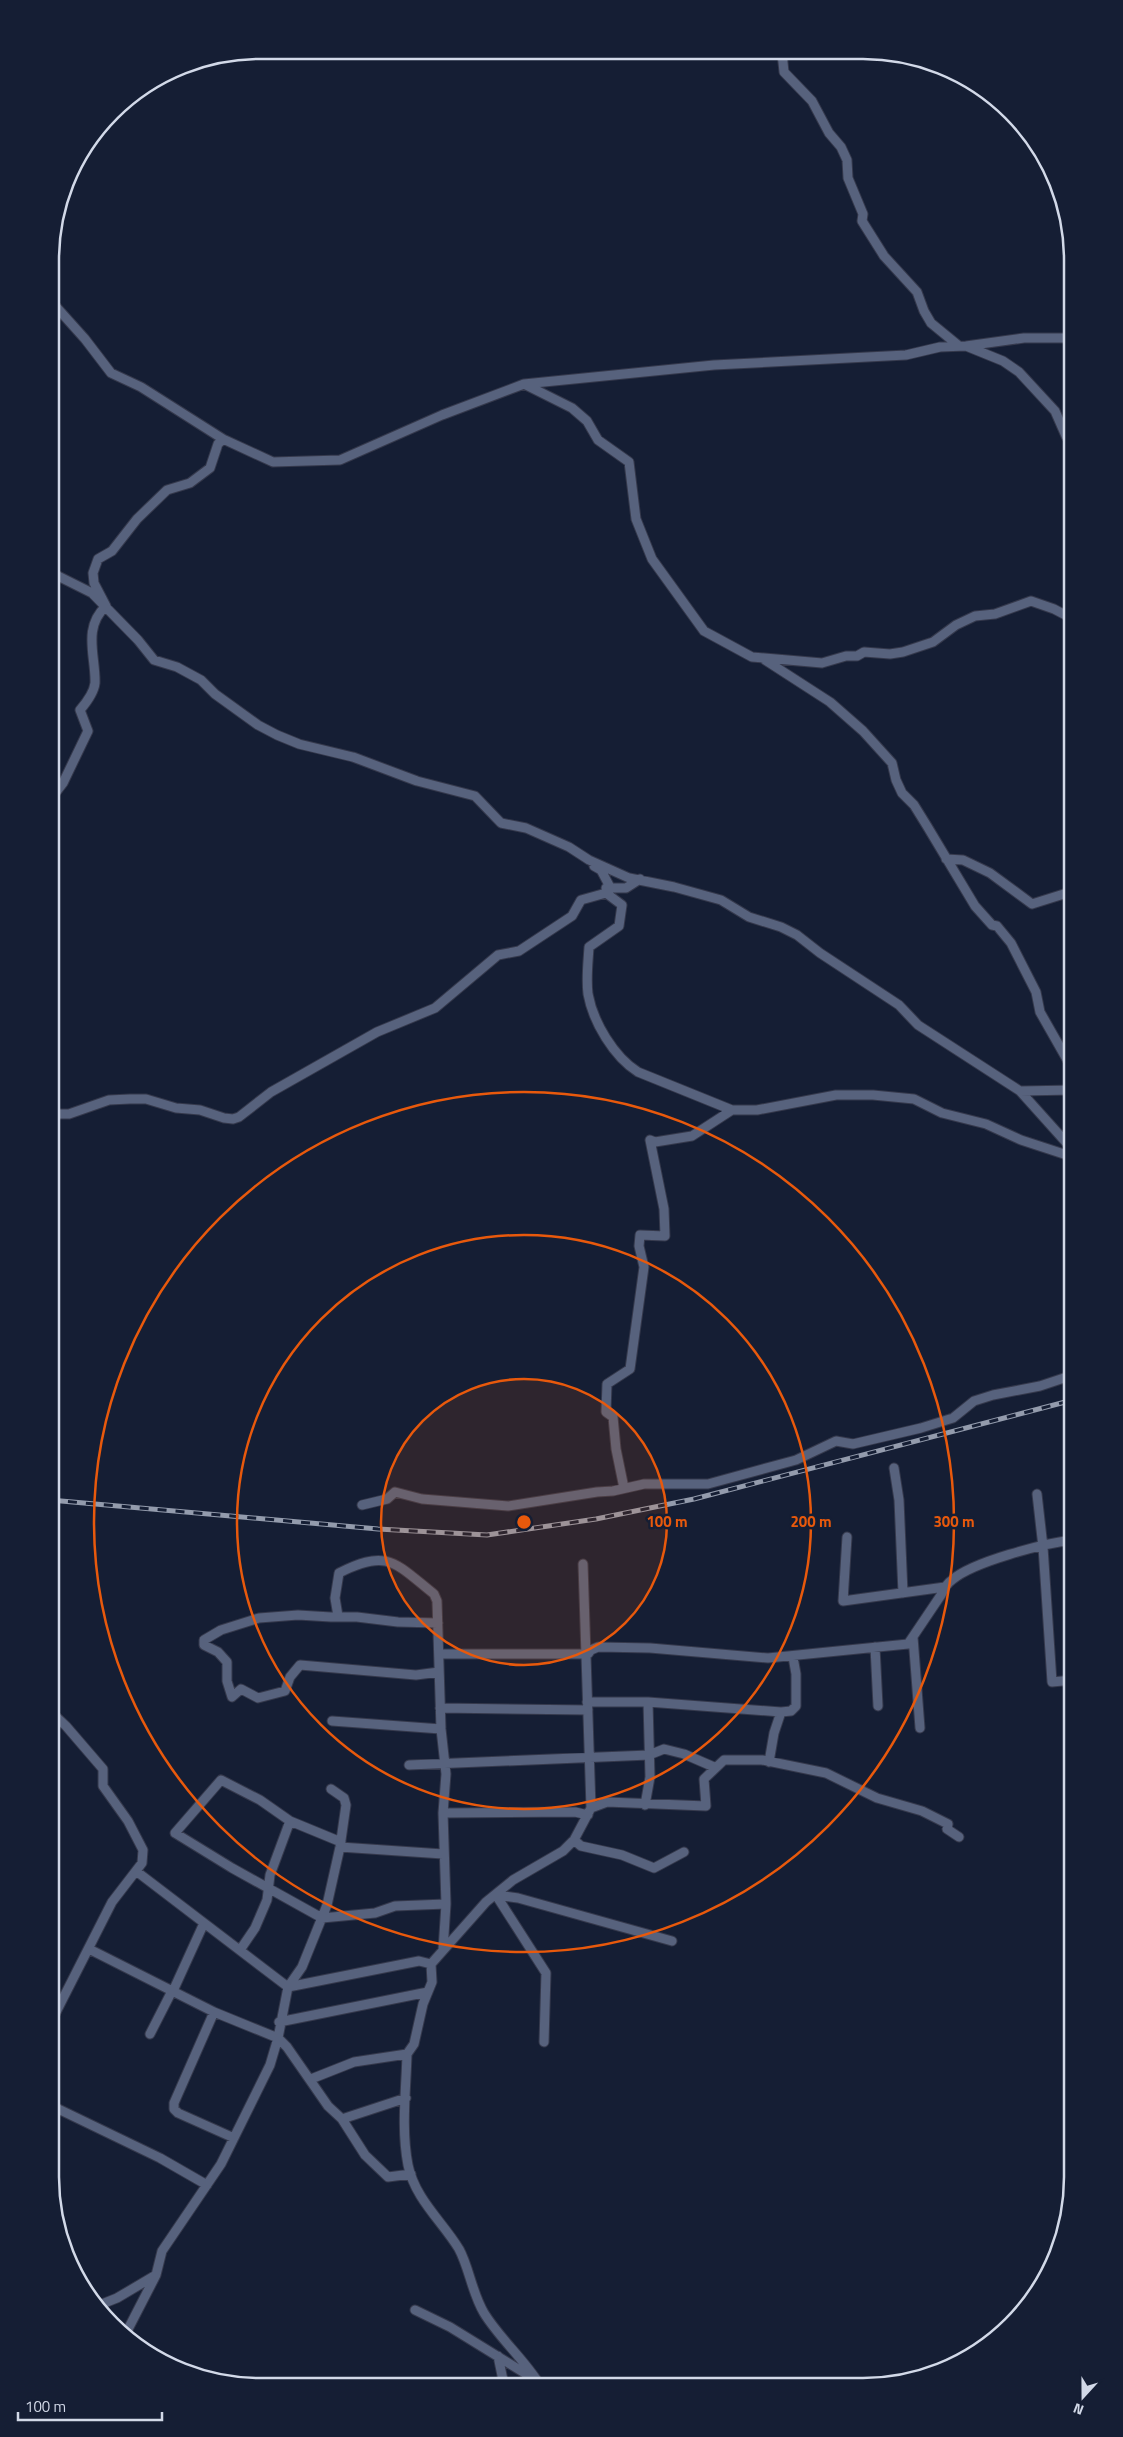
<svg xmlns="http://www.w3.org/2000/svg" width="1123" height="2437" viewBox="0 0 1123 2437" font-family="'Titillium Web',sans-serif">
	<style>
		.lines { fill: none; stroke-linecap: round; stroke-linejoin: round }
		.street-casing { stroke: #35394c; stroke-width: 11 }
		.street { stroke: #57627d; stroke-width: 9 }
		.rail-casing { stroke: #939bac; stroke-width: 5 }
		.rail { stroke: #151e34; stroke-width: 3; stroke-dasharray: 9; stroke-linecap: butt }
		.ring { fill: none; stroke: #e8590c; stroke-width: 2.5 }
		.rim { fill: none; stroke: #d2d9e8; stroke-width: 2.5 }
		.centre { fill: #e8590c; stroke: #151e34; stroke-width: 2.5 }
		.ring-label { font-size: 15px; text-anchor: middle; font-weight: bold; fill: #e8590c; stroke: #151e34; stroke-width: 5; stroke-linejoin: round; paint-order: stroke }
	</style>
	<rect width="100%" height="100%" fill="#151e34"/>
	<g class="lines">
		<g class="street-casing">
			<path id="street" d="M782,53L784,72L812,101L829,133L841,147L847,160L848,178L863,214L862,221L884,256L917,292L924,311L931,323L959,346
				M50,300L85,339L111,373L141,387L223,439L273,462L340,460L442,415L524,384L714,365L906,355L940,347L966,346L1024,338H1073
				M966,346L1003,361L1019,372L1055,411L1066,436L1073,446
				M524,384L572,408L587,421L598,440L629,462L636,519L652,559L704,631L752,657L822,663L846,656H857L864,652L890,654L903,652L933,642L956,625L975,616L995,614L1031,601L1054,609L1073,619
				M50,572L92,593L138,640L154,660L177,667L201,680L215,694L258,725L277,735L299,744L353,757L417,781L475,796L501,823L526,828L569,847L589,860L629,878L674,887L721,900L749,917L781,927L797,935L820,953L899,1005L918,1025L1020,1091L1073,1150
				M765,660L830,702L863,731L892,763L896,780L902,793L914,805L927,826L975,906L992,925L997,926L1011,943L1036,992L1040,1012L1073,1070
				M50,800L63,783L88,731L80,710C86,703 94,693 95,683C96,657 82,628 106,606L94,583L93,573L98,559L112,551L137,519L167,490L190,483L210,468L218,444L223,439
				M946,859L963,860L990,873L1032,904L1067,893L1073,889
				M594,866L601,870L610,887
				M610,887L606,893L622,905L619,926L589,947C588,963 586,979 588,994C593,1022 614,1057 638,1072L732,1110
				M606,888H626L640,879
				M1020,1091L1073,1090
				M50,1114H69L109,1100L130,1099H146L176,1108L200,1110L224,1118L233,1119L239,1117L271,1092L377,1032L435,1008L498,955L519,951L572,916L581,900L606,893
				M894,1468L899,1500L903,1593
				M624,1488L616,1449L613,1417L606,1412L607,1384L630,1369L644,1267L639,1246L640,1235L665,1236L664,1209L650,1140L655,1142L692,1136L732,1110H757L836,1095H873L914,1099L942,1113L986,1124L1021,1140L1073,1157
				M1037,1494L1043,1547L1052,1682L1073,1680
				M362,1505L387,1499L395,1492L422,1499L508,1506L597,1492L613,1491L644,1484H708L796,1460L836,1441L853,1444L921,1428L953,1418L974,1401L993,1395L1040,1386L1073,1375
				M847,1537L843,1601L945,1587
				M338,1616L335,1598L339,1573C388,1548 395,1563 434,1594L437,1601L441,1729L446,1774L443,1813L446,1904L443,1950
				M438,1623L398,1622L357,1617H331L298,1615L259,1618L221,1630L204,1640V1645L218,1652L227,1662V1681L232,1697L241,1689L258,1698L285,1691L290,1677L300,1665L416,1675L439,1672
				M913,1637L920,1728
				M875,1647L878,1706
				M440,1654H588L591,1650L598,1647L650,1648L768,1658L908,1644L941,1595C944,1589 946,1584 952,1580C972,1562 1045,1543 1073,1540
				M587,1702H648L781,1712
				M440,1708L588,1710
				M332,1721L441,1729
				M769,1762L774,1733L781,1712L791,1711L796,1706V1674L793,1657
				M409,1765L649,1755L664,1749L684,1754L714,1767
				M645,1805L650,1777L648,1702
				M591,1808L607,1802L706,1806L704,1779L724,1760H762L826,1773L877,1798L922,1811L948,1824L947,1829L959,1837
				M443,1813L575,1812L588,1815
				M290,1821L260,1800L221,1780L175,1833L232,1868L322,1918L375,1913L395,1906L446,1904
				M574,1840L581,1846L622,1855L654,1868L684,1852
				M340,1847L443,1854
				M136,1871L288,1987L419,1961L431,1964
				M89,1949L214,2012L278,2038L287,2047L328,2106L342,2119L365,2155L388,2177L411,2174
				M240,1950L255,1928L267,1900L270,1875L290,1821L341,1842
				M173,1991L204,1923
				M214,2012L174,2103V2109L178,2113L234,2138
				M279,2022L428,1992
				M50,2024L112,1902L142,1863L143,1850L128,1821L103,1786V1769L66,1726L50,1711
				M150,2034L173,1989
				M544,2042L546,1973L496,1895L518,1898L672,1941
				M311,2079L354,2062L407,2054
				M50,2105L160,2158L207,2185
				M342,2119L406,2098
				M97,2306L117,2298L156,2275
				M415,2310L450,2327L531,2377
				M124,2337L156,2275L162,2251L221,2164L270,2065L278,2038L288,1987L302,1967L327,1905L340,1847L346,1805L344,1798L331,1789
				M498,2356L504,2385
				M540,2385C524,2359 500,2339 484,2313C472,2293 469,2267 459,2249C442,2221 415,2199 408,2165C401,2129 406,2090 407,2054L414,2044L423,2004L432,1982L431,1964L486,1902L513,1880L563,1851L574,1840L591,1808L583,1564"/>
		</g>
		<use href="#street" class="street"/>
		<g class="rail-casing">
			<path id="rail" d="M50,1500L378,1529L487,1535L596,1519L694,1499L1073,1400"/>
		</g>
		<use href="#rail" class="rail"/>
	</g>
	<circle cx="524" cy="1522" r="143" fill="#e8590c" fill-opacity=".12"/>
	<g class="ring">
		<circle cx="524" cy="1522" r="143"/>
		<circle cx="524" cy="1522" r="287"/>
		<circle cx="524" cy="1522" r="430"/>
	</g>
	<path d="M0 0H1123V2437H0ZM260 59H863A201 201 0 0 1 1064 260V2177A201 201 0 0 1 863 2378H260A201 201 0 0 1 59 2177V260A201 201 0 0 1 260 59Z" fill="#151e34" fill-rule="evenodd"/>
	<path class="rim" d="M260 59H863A201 201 0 0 1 1064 260V2177A201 201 0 0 1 863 2378H260A201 201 0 0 1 59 2177V260A201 201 0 0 1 260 59Z"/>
	<circle cx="524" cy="1522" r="8" class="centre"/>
	<g class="ring-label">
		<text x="667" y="1527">100 m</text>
		<text x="811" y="1527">200 m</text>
		<text x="954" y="1527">300 m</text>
	</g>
	<g transform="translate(1083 2397) rotate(201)" stroke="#151e34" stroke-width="4" paint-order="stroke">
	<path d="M0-4L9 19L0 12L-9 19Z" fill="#d2d9e8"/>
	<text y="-8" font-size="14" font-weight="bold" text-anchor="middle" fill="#d2d9e8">N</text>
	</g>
	<path d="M18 2412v8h144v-8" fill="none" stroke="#d2d9e8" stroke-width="2.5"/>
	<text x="25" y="2412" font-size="15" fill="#d2d9e8" stroke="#151e34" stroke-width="4" paint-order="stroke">100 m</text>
</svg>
